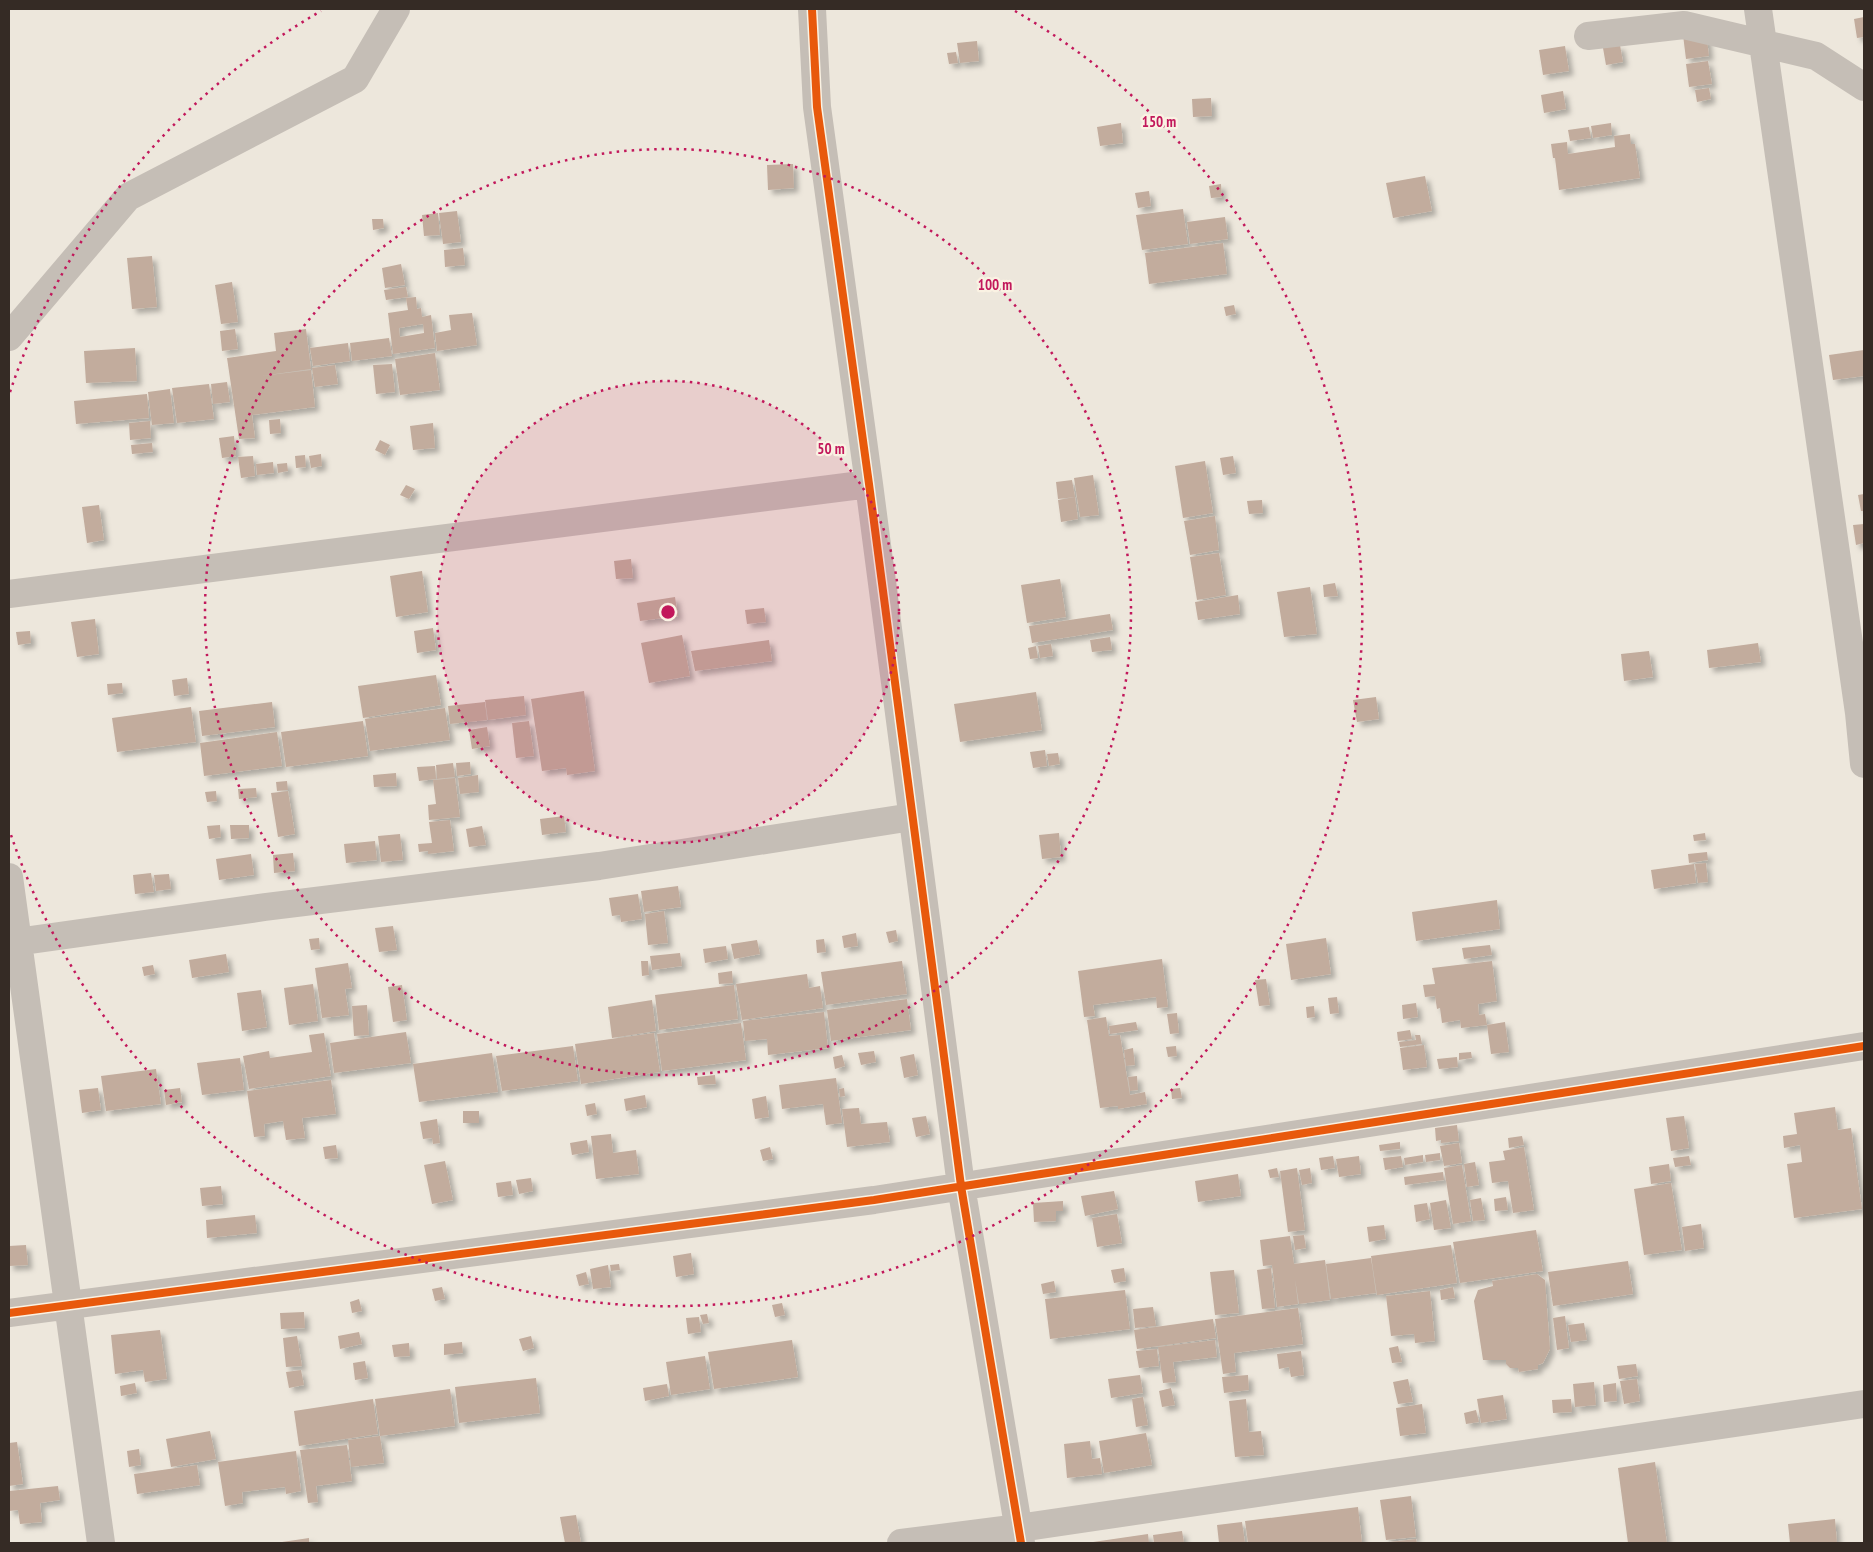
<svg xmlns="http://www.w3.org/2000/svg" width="1873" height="1552" viewBox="0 0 1873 1552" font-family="'PT Sans Narrow',sans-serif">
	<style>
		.building { fill: #c2ac9d; fill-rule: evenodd; filter: url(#shadow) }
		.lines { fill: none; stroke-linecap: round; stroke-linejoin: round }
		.minor { stroke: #c5beb6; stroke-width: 28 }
		.cycleway-casing { stroke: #faf2e3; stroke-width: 11 }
		.cycleway { stroke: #e8590c; stroke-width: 8 }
		.ring { fill: none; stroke: #c2185b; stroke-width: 2.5; stroke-dasharray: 2.5 5 }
		.centre { fill: #c2185b; stroke: #faf2e3; stroke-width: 2.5 }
		.ring-label { font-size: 15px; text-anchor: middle; font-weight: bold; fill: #c2185b; stroke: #faf2e3; stroke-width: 4.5; stroke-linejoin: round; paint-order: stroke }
	</style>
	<defs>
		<filter id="shadow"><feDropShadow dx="4.5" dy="4.5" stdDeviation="2.5" flood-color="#0004"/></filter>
	</defs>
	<rect width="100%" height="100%" fill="#ede7dc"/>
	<path class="building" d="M1864,17V37L1857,38L1854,19Z
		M1706,32L1709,56L1686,59L1683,35Z
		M977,41L979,61L960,63L957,43Z
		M1620,45L1623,62L1606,65L1603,48Z
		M1565,46L1569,71L1543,75L1539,50Z
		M956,52L958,63L949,64L947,53Z
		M1708,61L1712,84L1689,87L1686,64Z
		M1709,88L1711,99L1697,102L1695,90Z
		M1563,91L1566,109L1544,113L1541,95Z
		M1211,98L1212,116L1193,117L1192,99Z
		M1121,123L1123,143L1100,146L1097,127Z
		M1611,123L1612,135L1593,138L1591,126Z
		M1589,127L1591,138L1570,141L1568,130Z
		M1630,134L1631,144H1635L1640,178L1559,190L1555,158H1553L1551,144L1567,142L1568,154L1615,147L1614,136Z
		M793,164L794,188L768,190L767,165Z
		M1425,176L1432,211L1393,218L1386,183Z
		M1221,184L1222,197L1211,198L1209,186Z
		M1149,191L1151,206L1138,208L1135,193Z
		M1183,209L1188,244L1142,250L1136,215Z
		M457,211L461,242L443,244L439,213Z
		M438,213L440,235L424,236L422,215Z
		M1225,217L1228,239L1190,244L1187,222Z
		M372,219H383L384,228L373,230Z
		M1223,243L1227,274L1149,284L1145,253Z
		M463,248L465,265L445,267L444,250Z
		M152,256L157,307L132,309L127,258Z
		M401,264L405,285L385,288L382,268Z
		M232,282L238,322L221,324L215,285Z
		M406,287L408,297L386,300L384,290Z
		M416,297L417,309L421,308L422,317L431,315L435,348L393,354L388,313L408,310L406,298ZM423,324L424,333L400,337L399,328Z
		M1234,305L1236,314L1226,316L1224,307Z
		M472,313L477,345L437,351L435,333L451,330L449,315Z
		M235,329L238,349L222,351L220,331Z
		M306,329L311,369L261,376L311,370L315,407L252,415L255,438L239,439L227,358L276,351L274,333Z
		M389,338L392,356L352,361L350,343Z
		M348,343L350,361L313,366L310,348Z
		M135,348L137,381L86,383L84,351Z
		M1864,350V376L1833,380L1829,355Z
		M435,353L440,390L400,395L395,359Z
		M392,364L395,392L376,394L373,365Z
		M335,365L338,384L315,387L312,368Z
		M227,382L230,402L213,404L211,384Z
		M209,384L214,419L177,423L172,388Z
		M170,389L174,423L152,425L148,392Z
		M147,394L149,418L76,424L74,401Z
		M280,419L281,433L270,434L269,420Z
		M150,421L151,438L130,440L129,423Z
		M433,423L435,448L413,450L410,426Z
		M234,436L236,456L222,458L219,438Z
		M380,440L390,445L385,455L375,450Z
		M152,443L153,452L132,454L131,445Z
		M321,454L322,466L311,468L309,456Z
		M305,455L306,467L296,468L295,456Z
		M253,456L255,476L241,478L238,457Z
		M1233,456L1236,473L1223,475L1220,458Z
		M1205,461L1213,513L1183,518L1175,466Z
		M273,462L274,473L257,475L256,464Z
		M287,463L288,471L278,473L277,464Z
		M1093,475L1099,515L1080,517L1074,478Z
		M1072,480L1075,497L1058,499L1056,482Z
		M406,485L415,489L409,499L400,495Z
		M1864,494V511H1861L1858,495Z
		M1075,497L1078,519L1061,522L1058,500Z
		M1262,500L1263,513L1249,514L1247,501Z
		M99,505L104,540L87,543L82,507Z
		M1215,516L1219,550L1190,555L1184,521Z
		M1864,524V543L1856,545L1853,525Z
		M1219,553L1226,595L1197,600L1190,557Z
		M631,559L633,578L616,579L614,561Z
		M422,571L428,612L396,617L390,576Z
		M1060,579L1066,617L1027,623L1021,585Z
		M1335,583L1338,596L1324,597L1323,585Z
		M1310,587L1317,634L1284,637L1277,592Z
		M1238,595L1240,614L1198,620L1195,602Z
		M675,597L678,616L640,621L637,603Z
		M764,608L766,622L747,624L745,610Z
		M1110,614L1113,630L1032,643L1029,626Z
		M95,619L99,654L77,657L71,622Z
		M433,628L436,650L417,653L414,631Z
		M30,631L31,643L18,645L16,632Z
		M682,635L690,676L649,683L641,643Z
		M1110,637L1112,650L1092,652L1090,640Z
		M769,640L772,661L695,671L691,651Z
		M1758,643L1761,662L1709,668L1707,650Z
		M1051,644L1053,656L1040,658L1038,646Z
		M1036,646L1038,658L1030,659L1028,648Z
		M1649,651L1653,677L1624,681L1621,654Z
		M436,675L441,705L363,718L358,686Z
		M187,678L189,694L174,696L172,680Z
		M122,683L123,693L108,695L107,684Z
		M584,691L595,771L567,775L566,768L542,771L531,699Z
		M1036,692L1042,730L960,742L954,704Z
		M524,696L526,715L488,720L485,700Z
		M1376,697L1379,719L1357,722L1353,700Z
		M272,702L275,727L202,736L199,711Z
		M485,702L487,720L450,724L448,706Z
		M191,707L196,742L117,752L112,718Z
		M445,708L450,740L370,751L365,719Z
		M363,721L368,756L286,767L281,732Z
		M529,721L534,756L516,758L512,723Z
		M487,727L490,746L472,749L469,730Z
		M277,732L282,766L204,776L200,743Z
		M1045,750L1047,766L1033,768L1030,752Z
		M1058,753L1060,764L1049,766L1047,754Z
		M470,762L471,774L457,776L456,763Z
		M453,763L455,777L437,779L436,765Z
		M435,766L436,779L419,781L417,767Z
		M396,773L397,786L374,787L373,775Z
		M478,775L479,792L460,794L458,778Z
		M455,778L460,817L429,820L428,805L436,804L433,780Z
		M287,781L288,790L277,791L276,782Z
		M256,788L257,797L239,799L238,789Z
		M216,791L217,801L207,802L205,792Z
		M288,791L295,834L278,837L271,793Z
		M564,816L566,832L542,835L540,819Z
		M450,820L454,851L428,854V851L419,852L418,844L432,843L429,822Z
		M220,825L221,837L209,839L207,826Z
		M230,825H249V838L231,839Z
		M482,826L486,845L469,847L466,829Z
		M1059,833L1061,857L1042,859L1039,835Z
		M1705,833L1706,840L1694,841L1693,835Z
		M400,834L403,860L381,862L378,836Z
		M375,841L377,860L346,863L344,844Z
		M1707,852L1708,860L1689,863L1688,854Z
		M293,853L295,871L274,873L273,855Z
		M251,854L254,875L219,880L216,859Z
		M1706,863L1708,882L1698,883L1695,864Z
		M1694,864L1696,883L1654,889L1651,870Z
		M151,873L154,892L135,894L133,875Z
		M169,874L171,889L156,891L154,875Z
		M678,886L681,907L644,912L641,891Z
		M638,894L642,919L621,922L620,915L612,916L609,898Z
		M1497,900L1500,929L1416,941L1412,912Z
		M664,911L668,943L648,945L645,914Z
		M393,926L397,950L379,952L375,928Z
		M896,930L898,941L889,943L886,932Z
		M856,933L858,946L844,948L842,936Z
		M319,938L320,949L311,950L309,939Z
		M1326,938L1331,974L1291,980L1286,944Z
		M824,939L826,952L817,953L816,940Z
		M757,940L760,954L734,959L731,944Z
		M1490,945L1492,955L1464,959L1462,948Z
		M726,946L728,959L705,963L703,949Z
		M680,953L682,966L652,970L650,956Z
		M226,954L229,972L192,978L189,960Z
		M1162,959L1168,1007L1157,1008L1156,997L1093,1005L1095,1016L1084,1017L1078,971Z
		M641,961H648L649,975L642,976Z
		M902,961L907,994L826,1005L821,972Z
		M1492,961L1497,1001L1478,1004L1479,1015L1485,1014L1487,1025L1461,1028L1460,1020L1442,1023L1440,1008L1437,1009L1435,996L1425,997L1423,985L1435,984L1432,968Z
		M348,963L352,988L345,989L349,1015L322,1018L315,968Z
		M153,965L155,974L144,976L142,967Z
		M732,971L733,983L719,984L718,973Z
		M807,974L809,988L820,986L823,1008L742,1020L736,984Z
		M1266,979L1270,1005L1259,1006L1255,980Z
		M313,984L318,1021L289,1025L284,988Z
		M402,985L407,1020L393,1022L388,987Z
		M734,985L738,1019L659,1030L655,995Z
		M261,990L267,1027L242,1031L237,993Z
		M1337,997L1339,1013L1330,1014L1328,998Z
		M907,999L911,1030L831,1041L827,1010Z
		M652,1000L656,1031L612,1038L608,1007Z
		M1416,1003L1418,1017L1403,1019L1402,1005Z
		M367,1005L369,1035L354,1036L352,1006Z
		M1314,1006L1315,1017L1307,1018L1306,1007Z
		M824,1012L828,1048L768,1055L767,1039L745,1041L743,1021Z
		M1177,1013L1179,1033L1170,1034L1167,1014Z
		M1106,1017L1109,1036L1120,1035L1130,1095L1145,1092L1147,1104L1118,1109V1106L1100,1108L1087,1020Z
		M1136,1022L1138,1030L1110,1034L1109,1026Z
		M1505,1022L1509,1052L1491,1054L1487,1025Z
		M741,1023L746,1060L662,1071L657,1034Z
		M1410,1030L1412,1039L1398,1041L1397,1032Z
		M406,1032L411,1063L334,1073L330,1043Z
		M324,1033L331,1076L249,1089L243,1056L269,1051L270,1058L312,1052L309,1035Z
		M654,1033L660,1072L581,1084L575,1044Z
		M1415,1035H1420L1422,1044L1400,1047L1399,1042L1416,1040Z
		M1424,1045L1427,1067L1403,1070L1400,1048Z
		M573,1046L578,1081L502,1091L496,1056Z
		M1176,1046L1177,1056L1168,1057L1166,1047Z
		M1133,1048L1135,1065L1126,1066L1124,1050Z
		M874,1051L876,1062L861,1065L858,1053Z
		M1471,1052L1472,1058L1459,1060V1053Z
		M492,1053L498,1092L419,1102L413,1064Z
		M914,1054L918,1075L904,1078L900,1057Z
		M842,1055L845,1066L835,1069L833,1057Z
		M1457,1057L1458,1067L1439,1069L1437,1059Z
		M240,1058L244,1090L202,1095L197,1063Z
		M156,1069L161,1104L106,1111L101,1076Z
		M715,1075L716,1084L698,1085L697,1077Z
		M1137,1076L1138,1090L1130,1091L1128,1077Z
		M836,1078L842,1123L826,1125L823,1104L782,1109L779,1085Z
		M331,1080L336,1114L302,1118L305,1138L286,1140L283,1121L264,1124L265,1136L254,1137L247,1091Z
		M98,1088L101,1110L82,1113L79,1090Z
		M180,1088L182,1102L166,1105L164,1090Z
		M844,1088L845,1096L840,1097L839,1089Z
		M1180,1088L1182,1098L1172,1099L1171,1089Z
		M645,1095L647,1107L626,1111L624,1099Z
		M766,1096L769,1117L755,1119L752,1099Z
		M595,1103L597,1114L587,1116L585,1105Z
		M1835,1107L1838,1130L1851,1128L1862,1209L1794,1218L1787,1164L1802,1162L1800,1145L1784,1148L1783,1136L1797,1134L1794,1113Z
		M859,1108L861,1124L887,1122L890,1142L847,1147L842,1109Z
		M463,1111H479V1123H463Z
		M926,1116L930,1134L916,1137L912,1118Z
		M1684,1116L1689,1148L1671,1151L1666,1118Z
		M437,1119L440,1143L433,1144L432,1138L423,1139L420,1122Z
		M1457,1125L1459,1141L1441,1143V1140L1436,1141L1435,1128Z
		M611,1134L613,1153L636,1150L639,1174L596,1179L591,1136Z
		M1522,1136L1524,1145L1509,1148L1508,1138Z
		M587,1140L589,1152L572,1155L570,1143Z
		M1400,1142V1149L1380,1151L1379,1145Z
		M1459,1143L1462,1163L1444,1166L1440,1146Z
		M336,1145L338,1158L325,1159L323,1147Z
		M770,1147L773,1159L763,1161L760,1150Z
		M1524,1147L1534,1210L1513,1213L1508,1181L1492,1183L1489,1162L1505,1160L1503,1151Z
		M1440,1153V1160L1426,1162L1425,1155Z
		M1423,1155V1162L1405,1165L1404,1158Z
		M1333,1156L1335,1168L1321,1170L1319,1158Z
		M1359,1156L1361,1174L1339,1177L1336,1159Z
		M1401,1156L1403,1167L1385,1170L1383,1158Z
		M1689,1156L1691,1165L1675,1167L1673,1158Z
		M445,1161L453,1200L432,1204L424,1165Z
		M1475,1162L1479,1185L1467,1187L1464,1164Z
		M1669,1164L1671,1181L1651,1184L1649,1167Z
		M1462,1165L1471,1221L1453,1224L1444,1168Z
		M1277,1168L1279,1177L1270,1178L1268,1170Z
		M1297,1168L1305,1230L1288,1232L1280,1171Z
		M1310,1168L1312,1183L1302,1185L1299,1170Z
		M1443,1172L1444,1180L1405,1185L1404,1177Z
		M1238,1174L1241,1196L1198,1202L1195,1181Z
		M531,1178L533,1191L519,1194L516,1180Z
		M511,1181L513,1195L498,1197L496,1183Z
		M1671,1183L1682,1250L1644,1255L1634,1189Z
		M221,1186L223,1204L202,1206L200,1188Z
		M1114,1191L1118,1209L1085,1216L1081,1196Z
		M1506,1197L1508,1210L1495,1211L1494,1199Z
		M1481,1198L1485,1220L1473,1221L1470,1200Z
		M1446,1200L1451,1228L1434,1230L1430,1203Z
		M1063,1201V1211H1056V1221L1034,1222L1033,1203Z
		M1427,1203L1430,1219L1416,1222L1414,1205Z
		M1117,1214L1122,1243L1097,1247L1092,1218Z
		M255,1215L257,1233L207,1238L206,1220Z
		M1701,1224L1704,1248L1685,1251L1682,1227Z
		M1384,1225L1386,1239L1369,1242L1367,1227Z
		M1536,1230L1543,1271L1460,1283L1453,1242Z
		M1304,1235L1306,1248L1295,1250L1293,1236Z
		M1290,1236L1294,1264L1325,1260L1330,1300L1299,1304L1295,1279L1298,1304L1277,1307L1272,1265L1263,1266L1260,1240Z
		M26,1245L28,1265L9,1266V1246Z
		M1451,1245L1457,1283L1377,1295L1371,1256Z
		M691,1253L694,1274L676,1277L673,1256Z
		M1371,1258L1376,1293L1331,1299L1326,1264Z
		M1628,1261L1633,1294L1553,1306L1548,1272Z
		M619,1264L620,1270L611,1271L610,1265Z
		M608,1265L611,1287L593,1289L590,1269Z
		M1124,1268L1126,1281L1114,1283L1111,1270Z
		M1271,1268L1275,1308L1262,1309L1257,1270Z
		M1234,1270L1239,1313L1215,1315L1210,1272Z
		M586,1272L589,1284L579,1286L576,1275Z
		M1537,1274L1545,1280L1550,1349L1543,1363L1538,1365V1369L1519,1372L1518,1368H1510L1506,1364V1360H1483L1474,1301L1478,1290L1493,1286L1492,1281Z
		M1054,1281L1056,1292L1043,1294L1041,1284Z
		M442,1287L445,1299L435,1301L432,1289Z
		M1453,1287L1455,1298L1441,1300L1440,1290Z
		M1125,1290L1130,1329L1050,1339L1045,1299Z
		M1430,1291L1435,1341L1415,1343L1414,1334L1391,1336L1386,1296Z
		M359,1299L362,1311L352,1313L350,1302Z
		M782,1303L785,1315L775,1317L772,1305Z
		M1153,1307L1156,1326L1135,1328L1133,1309Z
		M1298,1308L1303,1344L1234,1353L1236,1372L1223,1374L1215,1319Z
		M304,1312L305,1328L281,1329L280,1313Z
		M707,1314L709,1323L703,1324L700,1315Z
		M1565,1316L1569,1348L1557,1350L1553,1318Z
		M699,1317L701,1332L688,1334L686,1318Z
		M1213,1319L1216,1338L1137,1349L1134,1330Z
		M1584,1323L1587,1340L1571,1342L1568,1325Z
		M160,1330L167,1379L145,1382L143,1370L115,1374L111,1335Z
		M359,1332L362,1344L340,1349L338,1336Z
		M297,1336L302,1366L286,1367L283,1338Z
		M531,1336L534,1348L523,1351L519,1339Z
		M792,1340L798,1377L714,1389L708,1352Z
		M1215,1340L1217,1357L1173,1362L1176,1382L1163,1383L1158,1347Z
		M462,1342L463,1353L444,1355V1344Z
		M409,1343L410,1356L394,1357L392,1345Z
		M1398,1346L1402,1362L1392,1363L1389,1348Z
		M1157,1349L1159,1366L1139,1368L1136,1351Z
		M1301,1351L1304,1375L1291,1377L1289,1367L1279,1369L1277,1354Z
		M705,1356L710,1389L671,1395L666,1362Z
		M365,1361L368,1378L355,1380L353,1363Z
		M1636,1364L1638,1376L1619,1379L1617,1366Z
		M301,1370L304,1385L289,1388L286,1372Z
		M1140,1375L1143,1393L1111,1398L1108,1379Z
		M1248,1375L1249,1390L1224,1393L1222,1377Z
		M536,1378L540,1413L459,1423L455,1387Z
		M1408,1379L1413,1402L1398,1404L1393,1382Z
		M1637,1379L1640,1401L1624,1404L1620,1381Z
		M1594,1382L1596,1405L1575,1407L1573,1384Z
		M135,1383L137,1393L121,1396L120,1386Z
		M1616,1383L1617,1401L1604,1402L1603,1385Z
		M667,1384L669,1396L645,1401L643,1388Z
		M1171,1388L1175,1405L1162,1407L1159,1391Z
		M450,1389L455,1426L380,1436L375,1399Z
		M1503,1395L1507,1419L1481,1423L1477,1399Z
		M1143,1397L1148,1425L1136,1427L1132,1399Z
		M373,1399L378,1434L299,1446L294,1411Z
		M1246,1399L1249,1432L1261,1431L1264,1455L1235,1457L1229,1401Z
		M1571,1399L1572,1412L1553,1413L1552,1400Z
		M1422,1404L1426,1433L1400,1436L1396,1408Z
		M1476,1410L1479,1422L1466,1424L1464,1413Z
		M210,1431L216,1459L171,1467L166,1439Z
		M1146,1433L1152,1465L1104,1473L1099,1441Z
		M380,1436L384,1463L351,1467L348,1440Z
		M1090,1441L1092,1459L1100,1458L1102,1474L1067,1478L1064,1444Z
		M17,1442L23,1484L9,1486V1443Z
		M347,1445L352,1481L316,1486L318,1502L308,1503L300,1450Z
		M139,1449L141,1465L129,1467L127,1451Z
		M296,1451L301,1491L286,1494L285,1487L242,1492L243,1503L225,1506L218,1462Z
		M1655,1462L1667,1543H1628L1618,1468Z
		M197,1465L200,1485L137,1494L134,1474Z
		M58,1486L60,1500L40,1503L42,1522L20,1524L18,1510L9,1511V1491Z
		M1411,1496L1416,1537L1386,1540L1380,1500Z
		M1358,1507L1362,1543H1248L1245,1521Z
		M576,1515L581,1543H565L560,1517Z
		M1835,1519L1837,1543H1790L1788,1524Z
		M1242,1522L1245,1543H1219L1217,1525Z
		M1182,1531L1184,1543H1154L1153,1535Z
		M1148,1534L1149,1543H1093V1542Z
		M309,1538V1543H282V1542Z
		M1416,1539L1417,1543H1390V1542Z"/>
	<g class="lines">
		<path class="minor" d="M812,9L817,107L869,484L961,1186L1021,1543
			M1758,9L1859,713L1864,764
			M1588,36L1684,25L1816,56L1864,87
			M9,337L128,197L355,79L396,9
			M9,594L869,484
			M9,877L101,1543
			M9,943L265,907L599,866L912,817
			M9,1313L874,1200L1864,1046
			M901,1543L1019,1528L1864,1404"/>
		<g class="cycleway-casing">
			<path id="cycleway" d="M812,9L817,107L869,484L961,1186L1021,1543
				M9,1313L874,1200L1864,1046"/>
		</g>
		<use href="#cycleway" class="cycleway"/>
	</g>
	<circle cx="668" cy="612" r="231" fill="#c2185b" fill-opacity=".12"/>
	<g class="ring">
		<circle cx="668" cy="612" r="231"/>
		<circle cx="668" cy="612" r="463"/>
		<path d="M10 392A694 694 0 0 1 321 11M1015 11A694 694 0 1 1 10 832"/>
	</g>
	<circle cx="668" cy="612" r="8" class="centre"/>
	<g class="ring-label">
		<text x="1159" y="127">150 m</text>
		<text x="995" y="290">100 m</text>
		<text x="831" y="454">50 m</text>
	</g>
	<rect width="1873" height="1552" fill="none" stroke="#352b25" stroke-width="20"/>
</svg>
